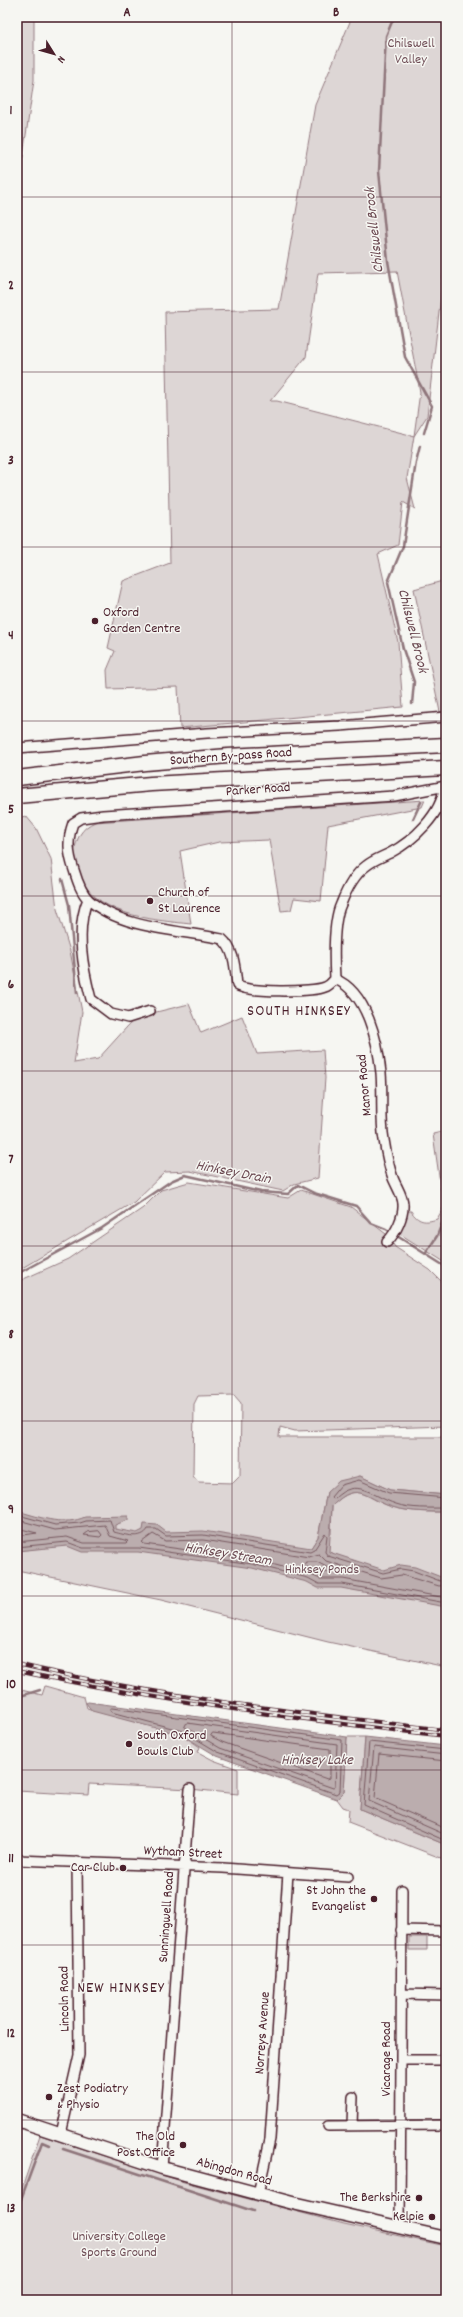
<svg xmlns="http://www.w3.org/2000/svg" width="463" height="2317" viewBox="0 0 463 2317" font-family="Dekko,sans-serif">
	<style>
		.green { fill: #ddd6d5; stroke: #947a80; fill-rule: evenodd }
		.water { fill: #bbadae; stroke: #8e747a }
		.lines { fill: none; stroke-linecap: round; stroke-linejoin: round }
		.shore { stroke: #77585f; stroke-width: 1 }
		.stream { stroke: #8e747a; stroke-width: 2.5 }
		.minor-casing { stroke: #4a1f2b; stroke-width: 12 }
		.major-casing { stroke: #4a1f2b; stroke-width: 15 }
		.highway-casing { stroke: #4a1f2b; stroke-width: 17 }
		.minor { stroke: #f6f6f2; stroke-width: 9 }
		.major { stroke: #f6f6f2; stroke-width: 12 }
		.highway { stroke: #f6f6f2; stroke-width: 14 }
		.rail-casing { stroke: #4a1f2b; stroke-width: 4 }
		.rail { stroke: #f6f6f2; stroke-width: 2.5; stroke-dasharray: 8; stroke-linecap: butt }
		.grid { fill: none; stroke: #4a1f2b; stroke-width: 1; stroke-opacity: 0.55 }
		.poi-dot { fill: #4a1f2b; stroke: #f6f6f2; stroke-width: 1.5 }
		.labels { text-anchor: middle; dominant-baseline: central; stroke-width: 3; stroke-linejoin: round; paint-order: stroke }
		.park-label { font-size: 14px; fill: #6f4d56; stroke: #f6f6f2 }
		.poi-label { font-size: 14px; fill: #4a1f2b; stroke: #f6f6f2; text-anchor: end }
		.street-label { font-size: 14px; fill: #4a1f2b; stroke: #f6f6f2 }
		.water-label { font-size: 15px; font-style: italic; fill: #6c4a52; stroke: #f6f6f2 }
		.quarter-label { font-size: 16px; letter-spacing: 1px; fill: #4a1f2b; stroke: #f6f6f2 }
		.neatline { fill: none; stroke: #4a1f2b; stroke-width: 1.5 }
		.grid-label { font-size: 13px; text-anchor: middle; font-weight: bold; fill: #4a1f2b }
	</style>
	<rect width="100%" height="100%" fill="#f6f6f2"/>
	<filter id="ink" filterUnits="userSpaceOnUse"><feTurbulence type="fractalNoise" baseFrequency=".025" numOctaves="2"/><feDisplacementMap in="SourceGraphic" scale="8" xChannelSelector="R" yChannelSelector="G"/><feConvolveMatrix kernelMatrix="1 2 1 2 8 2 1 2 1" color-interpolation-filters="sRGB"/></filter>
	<g filter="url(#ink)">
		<path class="green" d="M17,17H34V80L17,197Z
			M352,17H446V252L427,416L414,436L407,478L415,509L403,502L398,545L378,554L398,642L403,707L180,728L178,687L108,689L107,670L115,651L108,648L123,581L170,563L165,312L279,309L315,105ZM397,271L420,392L414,436L277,401H270L306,357L318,273Z
			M446,580V712H440L414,589Z
			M425,800L422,807L328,825L321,901L294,898L291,910L281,911L269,840L219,842L180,851L191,924C152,920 90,915 78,870C76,865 73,858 74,852C77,838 81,828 95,822Z
			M26,816L36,828L51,859L57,909L70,951L82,1012L74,1063L98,1059L136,1017L189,1004L201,1033L242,1016L257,1054L323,1050L325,1078L318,1178L294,1184L283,1191L190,1171L165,1172L134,1202L17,1271V818Z
			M446,1131V1199L441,1190L433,1134Z
			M189,1182L288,1198L301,1190L351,1207L386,1234L395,1247L430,1270L446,1286V1426L295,1431L280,1427L279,1437H446V1495L390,1490L360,1476L327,1492L318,1537L311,1548L331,1534L332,1506C360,1478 366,1501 396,1508C411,1512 431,1512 446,1512V1667L328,1642L161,1600L17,1570V1282L68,1259L143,1208L161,1190ZM234,1395L241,1403L240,1476L233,1483L198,1482L193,1476L194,1404L198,1396Z
			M446,1203V1263L400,1234L403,1211H411C418,1222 425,1223 437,1219Z
			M45,1686L84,1697L87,1708L182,1735L200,1747L198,1752L213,1760L238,1769V1794L190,1789L89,1784L88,1795L17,1791V1689L42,1695Z
			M347,1737H365L360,1809L446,1845V1860L348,1822L349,1809L343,1807L337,1799L344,1792Z
			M409,1937H427V1950H409Z
			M40,2135L184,2182L344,2224L446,2246V2300H17V2203Z"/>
		<path class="water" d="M360,1476L390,1490L446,1495V1512C431,1512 411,1512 396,1508C367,1501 359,1478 332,1506L329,1552L384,1570L401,1565L415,1567L441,1577L446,1576V1607L341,1588H318L307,1582L252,1568L138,1552H82L67,1546L17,1551V1514L21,1512C42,1518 65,1526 85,1517L128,1516V1520L115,1525V1529L137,1533L143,1530L144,1524L157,1525L166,1532L203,1531L311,1548L318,1537L327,1492L339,1481Z
			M88,1702L347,1737L344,1792L337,1799L217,1756L182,1735L92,1711L86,1703Z
			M365,1737L446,1746V1845L360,1809Z"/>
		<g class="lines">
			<path class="shore" d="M446,1498L389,1493L359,1480L341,1485L331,1497L334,1499C357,1476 371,1496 396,1504C410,1509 431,1508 446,1508
				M17,1517L22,1516L55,1525L80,1523L86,1521L110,1520L114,1532C125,1535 142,1540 148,1529H156L166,1536L203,1535L310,1552L314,1550L325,1533L327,1536L325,1552L328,1556L383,1573L401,1569L414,1571L440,1581L446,1580
				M17,1522L22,1521L55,1530L105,1525L110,1536L128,1541L126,1543H84L67,1537L17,1542
				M17,1528L37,1533L17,1536
				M99,1531L102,1535L100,1537L84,1535L88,1532Z
				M17,1547L67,1542L83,1548H139L252,1564L308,1578L319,1584H342L446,1603
				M306,1562H317L334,1571L321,1573L304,1566Z
				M446,1585L439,1586L402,1575L381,1578L326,1561L319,1554L309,1557L203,1540L165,1541L153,1534L142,1542L144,1544L253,1559L309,1574L320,1579H343L446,1598
				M112,1708L342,1740L340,1791L336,1794L218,1752L183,1731L111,1712L110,1710Z
				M187,1723L337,1744L335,1787L333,1788L220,1748L185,1727Z
				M213,1733L330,1749V1778L327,1779L222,1742L211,1736Z
				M446,1750L369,1742L364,1805L446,1841
				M446,1755L374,1747L369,1801L446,1835
				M446,1761L379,1754L375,1798L446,1829"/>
			<path class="stream" d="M394,17L386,36L379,171L388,261L405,357L432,406L424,433
				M439,17L446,26
				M412,704L414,682L403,649L388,582L403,546L416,462L420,446
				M413,819L421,802
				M62,879L69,905L77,993
				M426,1253L437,1236L446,1213
				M17,1274L102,1228L171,1181L185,1175L261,1192L288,1194L298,1185L314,1193L356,1206L371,1223L386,1229L446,1267
				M17,1697L40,1690
				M63,2149L253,2211
				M17,2210L42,2142L49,2145"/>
			<g class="minor-casing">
				<path id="minor" d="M17,748L207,733L340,726L446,717
					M88,899C75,929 83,969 91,999L111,1014L128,1018L150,1011
					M335,979C332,982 329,986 325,987C314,992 245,993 237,985C235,969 235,950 222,939C181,930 121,929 89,900C81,893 77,880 74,870C68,853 67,840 73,823L81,818L103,815L394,796L446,786
					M335,979C367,992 378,1042 381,1073C383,1096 380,1118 384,1140C386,1153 389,1167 393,1178C396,1186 403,1196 403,1204C404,1216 396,1233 387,1242
					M335,979C334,960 333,921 341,904C346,891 355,874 366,866C373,860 382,857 390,853C413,841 442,814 444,787
					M17,1860L223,1868L348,1877
					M401,1930L446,1931
					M401,1994L446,1995
					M401,2060H446
					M352,2125L353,2097
					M328,2126L446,2125
					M61,2134L79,2055L77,1862
					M162,2168L190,1789
					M258,2194L270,2139L288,1873
					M400,2228L402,1890"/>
			</g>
			<g class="major-casing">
				<path id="major" d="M17,2120L162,2168L297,2204L446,2238"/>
			</g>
			<g class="highway-casing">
				<path id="highway" d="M17,778L145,763L228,756L446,745
					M17,796L151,784L446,768"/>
			</g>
			<use href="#minor" class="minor"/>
			<use href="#major" class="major"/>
			<use href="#highway" class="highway"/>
			<g class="rail-casing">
				<path id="rail" d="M17,1664C158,1697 303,1713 446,1730
					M17,1671C159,1701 302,1720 446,1736"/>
			</g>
			<use href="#rail" class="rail"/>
		</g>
	</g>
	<path class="grid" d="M232,17V2300M17,197H446M17,372H446M17,547H446M17,721H446M17,896H446M17,1071H446M17,1246H446M17,1421H446M17,1596H446M17,1770H446M17,1945H446M17,2120H446"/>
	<g class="poi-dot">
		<circle cx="95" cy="621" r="4"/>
		<circle cx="150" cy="901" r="4"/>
		<circle cx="129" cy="1744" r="4"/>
		<circle cx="123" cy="1868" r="4"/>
		<circle cx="374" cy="1899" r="4"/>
		<circle cx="49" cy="2097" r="4"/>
		<circle cx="183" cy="2145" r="4"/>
		<circle cx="419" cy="2198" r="4"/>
		<circle cx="432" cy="2217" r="4"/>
	</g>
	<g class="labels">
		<g class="park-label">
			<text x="411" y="44">Chilswell<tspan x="411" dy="16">Valley</tspan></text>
			<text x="322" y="1570">Hinksey Ponds</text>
			<text x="119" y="2237">University College<tspan x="119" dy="16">Sports Ground</tspan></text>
		</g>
		<g class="poi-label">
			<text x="103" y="613" text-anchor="start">Oxford<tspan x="103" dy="16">Garden Centre</tspan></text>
			<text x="158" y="893" text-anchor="start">Church of<tspan x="158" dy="16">St Laurence</tspan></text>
			<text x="137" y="1736" text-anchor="start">South Oxford<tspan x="137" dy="16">Bowls Club</tspan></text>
			<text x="115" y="1868">Car Club</text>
			<text x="366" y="1891">St John the<tspan x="366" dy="16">Evangelist</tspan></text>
			<text x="57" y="2089" text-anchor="start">Zest Podiatry<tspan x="57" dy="16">&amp; Physio</tspan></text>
			<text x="175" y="2137">The Old<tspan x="175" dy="16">Post Office</tspan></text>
			<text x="411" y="2198">The Berkshire</text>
			<text x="424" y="2217">Kelpie</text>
		</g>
		<g class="street-label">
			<text transform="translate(231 757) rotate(-4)">Southern By-pass Road</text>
			<text transform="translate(258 790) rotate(-4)">Parker Road</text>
			<text transform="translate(365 1085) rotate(-95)">Manor Road</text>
			<text transform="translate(183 1853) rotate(3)">Wytham Street</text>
			<text transform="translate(167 1917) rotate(-86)">Sunningwell Road</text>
			<text transform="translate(65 1999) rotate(-91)">Lincoln Road</text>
			<text transform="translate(263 2033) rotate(-86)">Norreys Avenue</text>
			<text transform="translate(387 2059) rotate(-90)">Vicarage Road</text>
			<text transform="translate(234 2172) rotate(15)">Abingdon Road</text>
		</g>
		<g class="water-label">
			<text transform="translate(375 230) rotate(-96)">Chilswell Brook</text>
			<text transform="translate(412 631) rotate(76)">Chilswell Brook</text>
			<text transform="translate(233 1173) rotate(11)">Hinksey Drain</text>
			<text transform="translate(228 1555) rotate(9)">Hinksey Stream</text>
			<text x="317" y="1761">Hinksey Lake</text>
		</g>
		<g class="quarter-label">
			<text x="299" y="1011">SOUTH HINKSEY</text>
			<text x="121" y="1988">NEW HINKSEY</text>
		</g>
	</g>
	<rect width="463" height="2317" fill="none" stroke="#f6f6f2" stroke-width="44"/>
	<g transform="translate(54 54) rotate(127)" stroke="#f6f6f2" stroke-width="3" paint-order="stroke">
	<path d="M0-3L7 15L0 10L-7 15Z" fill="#4a1f2b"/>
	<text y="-6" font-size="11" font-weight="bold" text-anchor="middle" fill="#4a1f2b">N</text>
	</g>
	<rect x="22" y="22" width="419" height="2273" class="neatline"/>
	<g class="grid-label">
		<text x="127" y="16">A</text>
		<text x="336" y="16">B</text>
		<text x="11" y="114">1</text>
		<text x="11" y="289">2</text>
		<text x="11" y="464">3</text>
		<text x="11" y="639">4</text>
		<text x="11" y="813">5</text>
		<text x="11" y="988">6</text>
		<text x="11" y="1163">7</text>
		<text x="11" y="1338">8</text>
		<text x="11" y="1513">9</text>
		<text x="11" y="1688">10</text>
		<text x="11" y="1862">11</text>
		<text x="11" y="2037">12</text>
		<text x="11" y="2212">13</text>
	</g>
</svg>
